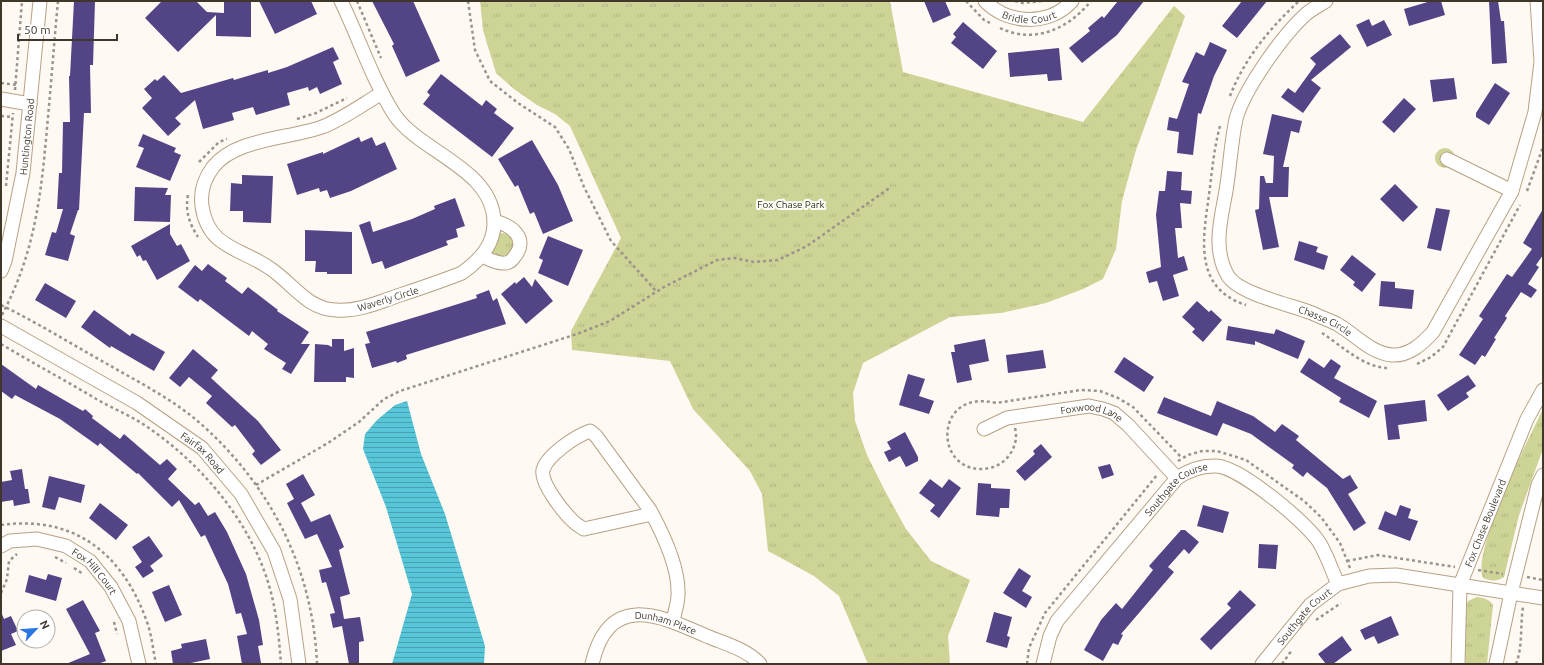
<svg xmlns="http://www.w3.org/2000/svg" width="1544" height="665" viewBox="0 0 1544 665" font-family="Ubuntu,sans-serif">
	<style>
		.grass { fill: url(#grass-tufts) }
		.water { fill: url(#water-rules) }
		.building { fill: #534485 }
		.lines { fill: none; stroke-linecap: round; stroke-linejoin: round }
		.minor-casing { stroke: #b7a184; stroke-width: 15 }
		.path { stroke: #9b948b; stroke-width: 2.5; stroke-dasharray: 3 3; stroke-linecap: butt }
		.minor { stroke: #fff; stroke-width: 13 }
		.labels { text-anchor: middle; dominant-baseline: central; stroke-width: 4; stroke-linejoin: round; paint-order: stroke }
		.street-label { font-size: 10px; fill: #40372b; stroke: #fff }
		.park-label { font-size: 10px; fill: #292c08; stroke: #fff }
	</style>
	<defs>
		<pattern id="grass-tufts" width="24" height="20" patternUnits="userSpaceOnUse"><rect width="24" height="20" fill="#cdd495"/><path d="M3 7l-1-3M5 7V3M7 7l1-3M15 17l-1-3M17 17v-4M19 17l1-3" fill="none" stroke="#b1b781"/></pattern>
		<pattern id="water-rules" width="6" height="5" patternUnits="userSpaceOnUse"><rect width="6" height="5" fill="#56c6d8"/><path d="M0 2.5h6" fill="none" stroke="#49a2af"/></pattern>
	</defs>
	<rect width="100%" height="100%" fill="#fef9f3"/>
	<path class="grass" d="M480,1H890L903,72L1083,122L1174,6L1185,16L1136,150L1122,201L1116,249L1103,279L1083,289L1046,303L1001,313L950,317L863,363L853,393L855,421L867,455L885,491L906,529L931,561L970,580L948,636L950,664H868L839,596L814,576L768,551L762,494L750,471L693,409L670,361L572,350L571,331L621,238L570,126L555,114L537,105L514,89L496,73L483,30Z
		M1435 158a10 10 0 1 1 20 0a10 10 0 1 1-20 0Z
		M502,233C514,234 516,245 509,254L500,257L492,254L499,234Z
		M1543,409V449L1519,515L1504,577C1496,582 1491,581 1483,578C1471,552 1529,438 1543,409Z
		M1477,597C1484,598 1489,599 1493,605L1487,664H1466L1464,643L1467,604L1468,601Z"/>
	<path class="water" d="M407,401L421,454L445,514L485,646L484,664H392L412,594L386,507L363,449L365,434L377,420L395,405Z"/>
	<path class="building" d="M74,1H95L93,65H90L91,113H84L79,210H78L70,234L75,236L68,261L45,255L52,232L56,233L63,209H57L59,173H62L63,122H70L69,76H70Z
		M162,1H196L207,12L224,13V1H251V37L216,36V15L178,52L145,18Z
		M259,1H311L317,14L275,34Z
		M372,1H413L440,61L406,77L392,46L394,44Z
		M924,1H945L951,15L933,23Z
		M1118,1H1144L1117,35L1082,63L1069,48L1090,31L1088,28L1102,16L1104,18Z
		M1242,1H1267L1237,38L1222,26Z
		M1431,1H1441L1445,15L1409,26L1404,9Z
		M1489,1H1498L1501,21H1504L1507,63L1492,64Z
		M1369,19L1372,26L1384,20L1392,35L1367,47L1356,25Z
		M963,22L997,51L983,69L951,43L956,37L953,34Z
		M1340,34L1351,47L1311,80L1321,88L1303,113L1281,97L1288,88L1295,93L1316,64L1310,58Z
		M1210,42L1227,50L1214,76L1201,114L1198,113L1193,155L1177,153L1179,132L1167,130L1169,117L1177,119L1189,84L1182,82L1196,52L1204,56Z
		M333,47L339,59L333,62L342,84L320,94L317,87L309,91L308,87L287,93L290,105L256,115L253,107L232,113L234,120L203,129L195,100L175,118L181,124L168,136L142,108L152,98L144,89L155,79L157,81L164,75L181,93L233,78L234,80L268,70V73L287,67Z
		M1059,48L1062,80L1048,81L1047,74L1010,77L1008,53Z
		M441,74L482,106L486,100L497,109L494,113L514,128L492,157L423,104L430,95L427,92Z
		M1454,78L1457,99L1433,102L1430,80Z
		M1495,83L1510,93L1489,125L1476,117V113Z
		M1404,98L1416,109L1394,133L1382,122Z
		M1272,114L1302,121L1299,133L1291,131L1283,167H1289L1288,197H1269L1279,247L1263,250L1255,210L1259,209L1260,176H1264L1266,183H1273L1274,156L1263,154Z
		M143,134L176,148L174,152L181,155L170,181L136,167L144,148L138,146Z
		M359,137L361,142L372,137L376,146L385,142L397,169L351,191L330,198L327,190L320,192L319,188L297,195L287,164L323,152V154Z
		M532,140L558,185L573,221L543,234L534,212L530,214L518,185L515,187L498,159Z
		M1167,171L1182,172L1181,190L1192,191L1191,204L1180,203L1182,228H1175L1178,258L1184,256L1188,270L1173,275L1179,296L1163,301L1157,281L1149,283L1146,272L1161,267L1156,215L1159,191H1165Z
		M242,175L273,176L271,223L243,222V211H230L231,183L242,184Z
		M1395,184L1418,207L1403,222L1380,199Z
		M135,187L168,188L165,195H171L170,222L134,221Z
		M455,198L465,226L456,229L458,237L446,241L448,245L385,269L382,261L372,264L359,225L370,221L373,232L412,219L435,209L434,206Z
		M1436,208L1450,210L1441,251L1427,248Z
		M1543,209V255L1536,265L1539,267L1528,284L1537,290L1531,298L1521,292L1505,316L1507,318L1494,338L1496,339L1485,357L1482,355L1475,365L1459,355L1483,319L1479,316L1507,274L1512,277L1532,249L1523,243Z
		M170,224V234L177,246L181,244L190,261L157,280L146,260L143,261L140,255L137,257L131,246Z
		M305,230L352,232V274H327V272H315L316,261H305Z
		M548,236L583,250L568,286L538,273L543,260L539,258Z
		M1299,241L1318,247L1316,252L1328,256L1324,270L1294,260Z
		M1352,255L1376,274L1362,292L1353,285L1355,282L1340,270Z
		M208,264L227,278L225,281L242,294L248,287L278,310L277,311L309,332L301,344H310L291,374L282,369L286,363L264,349L268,344L252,331L249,336L200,299L198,302L178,287L195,265L202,271Z
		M524,277L532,287L535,279L553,301L526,324L501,294L515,282L516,284Z
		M1381,281L1395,282V288L1414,290L1412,309L1379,306Z
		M45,283L76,301L66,318L35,300Z
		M489,290L493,301L497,298L506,324L406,355L407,359L397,363L396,361L372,368L365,344L370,343L366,332L439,310L477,298L476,295Z
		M1197,301L1209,312L1211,310L1222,320L1203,342L1192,332L1195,329L1182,317Z
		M94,310L130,336L132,333L165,352L154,371L111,346L110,348L81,327Z
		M1228,326L1274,334L1276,329L1305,341L1298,359L1255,341V345L1226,340Z
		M332,339H344V351L354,348V378L346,377V382H314L315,344L328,345L332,347Z
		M985,339L989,361L969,365L972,380L957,383L951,352H955L954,345Z
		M193,349L218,370L211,378L258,421L281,450L261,465L252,454L255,451L235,425L232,427L206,403L212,396L189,377L180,387L169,378Z
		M1043,350L1046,368L1008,373L1006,355Z
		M1124,357L1154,377L1144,392L1114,372Z
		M1309,358L1324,368L1331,359L1341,366L1334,378L1377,401L1369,418L1339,402L1341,398L1300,372Z
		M1,364L36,389L38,385L83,411L85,409L93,416L92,418L120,439L124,434L160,465L167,459L177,469L168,479L195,505L199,502L208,516L215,512L227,532L246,574L259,620L263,645L258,646L261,663L242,664L237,636L247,634L241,613L236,614L228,584L205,535L201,537L179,500L172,507L138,473L137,474L100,443L98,446L60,419L15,395L12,399L1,391Z
		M908,374L925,379L919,396L934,401L929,414L899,405Z
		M1468,375L1476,386L1466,393L1469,397L1448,411L1437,395Z
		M1164,397L1211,416L1217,401L1253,416L1275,432L1282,424L1299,436L1296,440L1343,479L1350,475L1358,488L1348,494L1366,523L1354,531L1327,488L1307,472L1303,477L1292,468L1294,465L1251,434L1223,423L1217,436L1157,413Z
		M1425,400L1427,421L1398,425L1400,439L1388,440L1384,405Z
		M905,432L918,457V461L906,467L900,456L889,462L884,452L891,449L887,442Z
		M1041,444L1052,457L1025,481L1016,471L1035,454L1033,451Z
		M1110,464L1114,475L1102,479L1098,467Z
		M22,469L25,489H28L30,503L14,506L13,500L1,502V482L12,480L10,471Z
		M303,474L315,495L301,503L311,522L330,514L344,547L339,550L350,594L340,597L344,619L360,617L364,641L359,642V664H349L342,626L333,628L330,614L335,613L326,582L322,583L319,570L332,567L317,534L305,539L287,503L294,499L286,484Z
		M49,476L85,485L81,503L59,497L55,510L42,507Z
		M930,479L942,488L949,479L961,488L939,518L930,511L935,505L919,493Z
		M978,483L991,484V488L1010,489L1009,508H1000L999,517L976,515Z
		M100,503L128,525L116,540L89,518Z
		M1203,505L1229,512L1223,533L1197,526Z
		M1400,505L1411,509L1408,518L1418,521L1410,541L1378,529L1385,511L1396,516Z
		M1181,530H1185L1199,542L1189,554L1184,549L1168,567L1174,572L1121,634L1123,635L1118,645L1113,643L1103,661L1084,650L1101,620L1116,603L1122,609L1153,570L1149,566Z
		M149,536L163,556L150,566L154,571L143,578L135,567L142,562L132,547Z
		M1259,544L1278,545L1276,569L1258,568Z
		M1019,568L1031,576L1022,591L1032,597L1026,608L1003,593Z
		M48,574L62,578L56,601L25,592L29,575L46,580Z
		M169,585L182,615L165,622L152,592Z
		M1240,590L1256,605L1211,650L1200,639L1231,608L1227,604Z
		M83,600L100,631L95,633L106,661L98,664H66L90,654L66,609Z
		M1,612L4,619L11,616L18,631L11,634L16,645L1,651Z
		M994,612L1012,617L1007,636L1010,637L1007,648L986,642Z
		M1391,616L1399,635L1378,644L1374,636L1365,640L1360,630Z
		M1342,636L1352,650L1333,664H1326L1318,654Z
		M206,639L210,659L186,664H173L171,651L182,648L181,644Z"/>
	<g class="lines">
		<g class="minor-casing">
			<g id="minor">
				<path d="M341,1C359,38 372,79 394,114C419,152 492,168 494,221C495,244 480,260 462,273C442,281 421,288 400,295C379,302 358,312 336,310C307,309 293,284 271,269C242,248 208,249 202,206C200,191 204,179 213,167C236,138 289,139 322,127C343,119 363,104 382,93"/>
				<path id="s1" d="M985,1C1008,25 1050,26 1072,1"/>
				<path id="s2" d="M1326,1C1320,5 1312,9 1306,14C1283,35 1244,89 1236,119C1231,142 1230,167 1226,191C1221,219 1212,249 1228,276C1239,294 1292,305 1312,313C1320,317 1329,320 1337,324C1355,334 1370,353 1392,355C1409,356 1422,344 1433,332L1512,191L1535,112L1541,62L1537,1"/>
				<path d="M1,99L30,104"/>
				<path d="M1447,159L1512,191"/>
				<path d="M482,256C488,259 498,264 505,263C509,263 513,259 515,256C529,238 511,225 494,221"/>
				<path id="s3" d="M1,271L5,261L23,173L40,1"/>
				<path id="s4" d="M1,326L137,403L202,448L241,494L274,551L290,599L299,664"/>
				<path id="s5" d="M984,429L1007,418L1089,406L1103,409L1114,413L1128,425L1177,478"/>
				<path d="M652,514L584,529C581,527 577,525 574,522C564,513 540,483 543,470C547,455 576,436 590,431L596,436L650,510C662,532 678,565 678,591C679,600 675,611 673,621"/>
				<path id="s6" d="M1,546L10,541L37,539L66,546L90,561L111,587L129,621L139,664"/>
				<path id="s7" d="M592,664C609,591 659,615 709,637C726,644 748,650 760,664"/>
				<path id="s8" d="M1043,664L1050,636L1057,621L1177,478C1189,470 1202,465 1217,466C1241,468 1306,522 1319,542C1327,555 1332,571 1338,584"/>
				<path id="s9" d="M1262,664L1310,605L1338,584L1369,576L1396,575L1543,598"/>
				<path id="s10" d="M1458,664L1460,585L1527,419L1543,390"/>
				<path d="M1496,664L1511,593L1538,485L1543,475"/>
			</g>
		</g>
		<path class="path" d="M357,1L381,58
			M468,1L475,50L490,81L518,103L555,127L569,149L584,187L611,241L657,292
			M966,1L984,20L990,23
			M1015,1L1023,3L1042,1
			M1000,28C1035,45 1069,28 1091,1
			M1,83L17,85
			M15,90L22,1
			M1230,96C1244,59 1270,28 1299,1
			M1,116L13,117
			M297,119L316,113L347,98
			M1220,126C1214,148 1212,171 1209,195C1203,238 1193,288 1246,305
			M199,162L219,142L227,139
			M6,186L13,113
			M1527,191L1543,147
			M188,195C185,211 189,223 198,237
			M1,305C38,323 73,345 109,365C140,383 174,400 201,424C271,486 313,569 317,664
			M2,315C35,252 41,196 47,128C51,86 54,43 58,1
			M1322,333C1342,346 1363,367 1387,368
			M1,344C33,363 66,381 98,400C114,409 131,416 146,426C202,464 252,523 270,589C277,614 279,639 281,664
			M1417,364L1431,357L1443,347L1520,205
			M1015,428C1018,439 1014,451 1006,459C999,466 990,469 981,469C933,469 935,388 996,403L1081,390L1100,391L1118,398L1133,407L1182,458
			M1178,461L1188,455L1202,451H1217L1246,460L1304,501L1321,517L1340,543L1350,568
			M256,485L328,443L359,422L384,399L400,391L577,334L610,321L664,287L717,260L734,258L754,262L778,260L807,246L891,187
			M1,525C75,515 123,554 147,622C152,636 153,650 156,664
			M55,557L66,563
			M1347,561L1378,555L1455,567
			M74,568L83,574
			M1478,570L1503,574
			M1527,577L1543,580
			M1,593L7,579L9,561L17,554
			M1316,620L1341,603
			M114,622L117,634
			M1027,664L1029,648L1045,613L1157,475
			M1282,664L1292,650
			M1516,664C1523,646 1520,626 1523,607"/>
		<use href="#minor" class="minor"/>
	</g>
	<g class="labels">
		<g class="street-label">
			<text stroke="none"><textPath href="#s1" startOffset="49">Bridle Court</textPath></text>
			<text stroke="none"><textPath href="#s3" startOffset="137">Huntington Road</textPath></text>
			<text transform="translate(388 299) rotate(-17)">Waverly Circle</text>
			<text stroke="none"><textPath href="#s2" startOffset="419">Chasse Circle</textPath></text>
			<text stroke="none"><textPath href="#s5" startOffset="112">Foxwood Lane</textPath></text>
			<text stroke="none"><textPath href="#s4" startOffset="239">Fairfax Road</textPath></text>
			<text stroke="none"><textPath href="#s8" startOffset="225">Southgate Course</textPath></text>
			<text stroke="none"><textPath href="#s10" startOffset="146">Fox Chase Boulevard</textPath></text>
			<text stroke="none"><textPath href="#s6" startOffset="106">Fox Hill Court</textPath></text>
			<text stroke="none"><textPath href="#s9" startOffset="64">Southgate Court</textPath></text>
			<text stroke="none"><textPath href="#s7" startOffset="102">Dunham Place</textPath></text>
		</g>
		<g class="park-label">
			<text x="791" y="204">Fox Chase Park</text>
		</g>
	</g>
	<rect width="1544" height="665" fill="none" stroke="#40372b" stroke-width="4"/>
	<g transform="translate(36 629) rotate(64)"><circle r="19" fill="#ffffff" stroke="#b3afaa"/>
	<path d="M0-3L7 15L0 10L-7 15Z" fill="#2977e2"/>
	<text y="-6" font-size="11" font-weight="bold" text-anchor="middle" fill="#40372b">N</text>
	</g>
	<path d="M18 34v6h99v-6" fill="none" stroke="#40372b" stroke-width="2"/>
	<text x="24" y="34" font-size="12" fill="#40372b" stroke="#ffffff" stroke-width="3" paint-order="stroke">50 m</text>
</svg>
